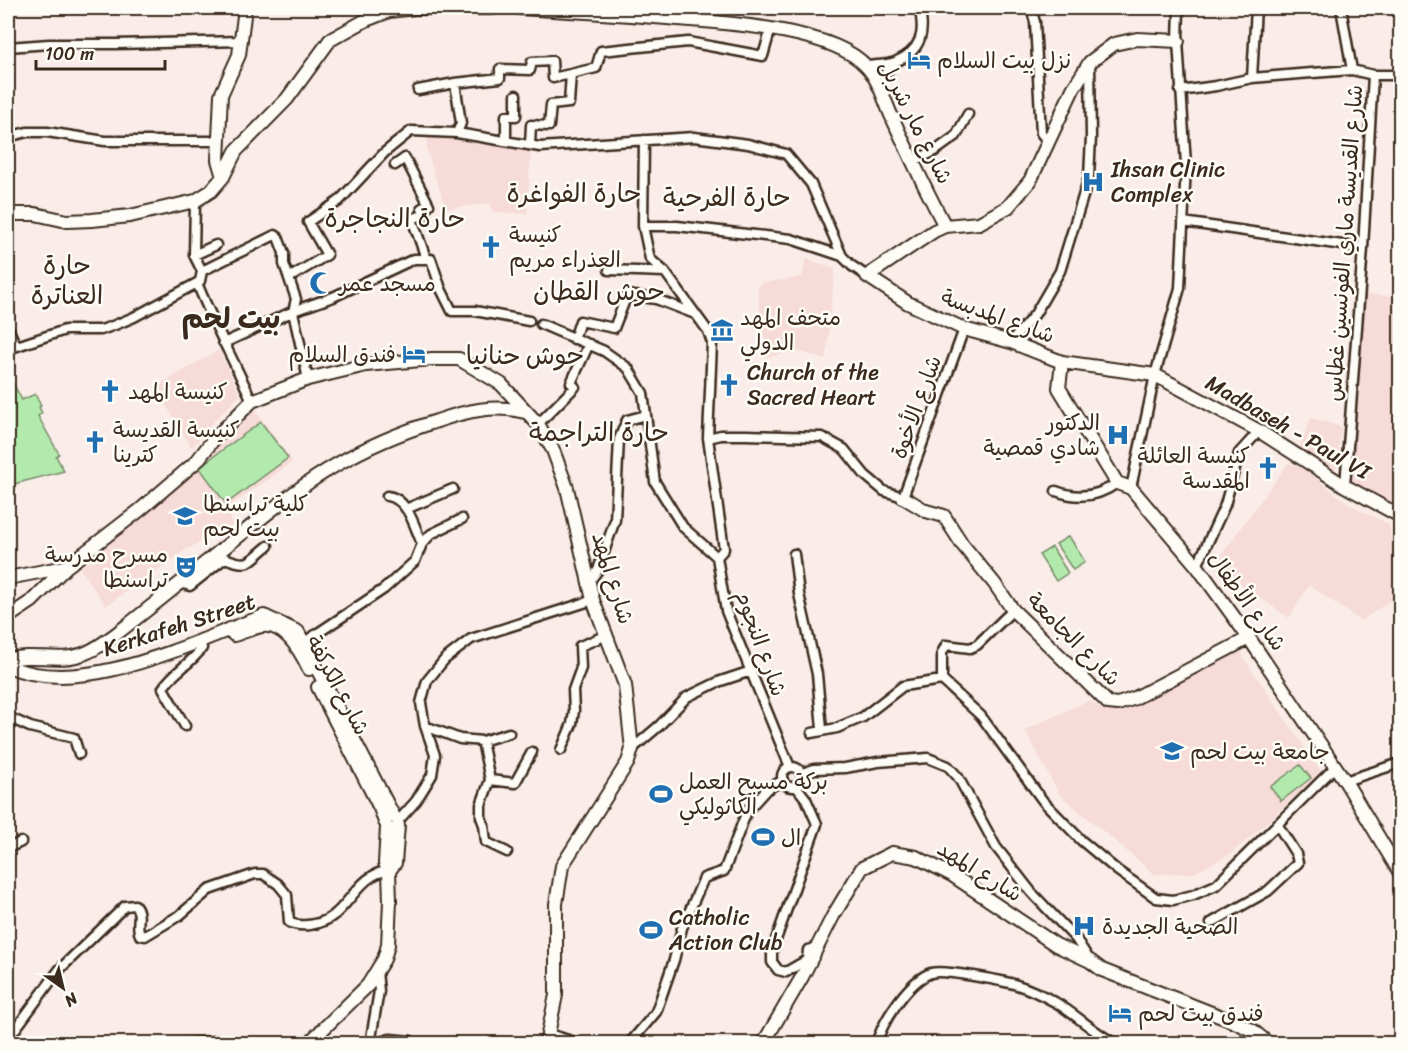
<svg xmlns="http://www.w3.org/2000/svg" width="1408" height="1051" viewBox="0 0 1408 1051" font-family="Sriracha,'Playpen Sans Arabic',sans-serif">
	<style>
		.built { fill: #f6dbd8 }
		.green { fill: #b2eaae; stroke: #768a66; stroke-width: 1.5 }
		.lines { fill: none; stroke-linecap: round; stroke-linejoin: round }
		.street-casing { stroke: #3b2a1e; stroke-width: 13 }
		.secondary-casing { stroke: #3b2a1e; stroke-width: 16 }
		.street { stroke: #fdfcf7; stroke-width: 8 }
		.secondary { stroke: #fdfcf7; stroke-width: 12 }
		.labels { text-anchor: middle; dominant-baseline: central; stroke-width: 5; stroke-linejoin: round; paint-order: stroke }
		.poi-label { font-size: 22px; fill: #3b2a1e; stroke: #fdfcf7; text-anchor: start }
		.street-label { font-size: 22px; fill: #3b2a1e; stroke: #fdfcf7 }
		.quarter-label { font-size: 26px; fill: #3b2a1e; stroke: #fdfcf7 }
		.district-label { font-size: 28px; font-weight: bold; fill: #3b2a1e; stroke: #fdfcf7 }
	</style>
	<rect width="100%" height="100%" fill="#faede9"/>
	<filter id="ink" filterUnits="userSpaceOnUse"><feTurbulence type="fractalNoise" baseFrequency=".0167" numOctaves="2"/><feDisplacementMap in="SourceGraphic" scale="12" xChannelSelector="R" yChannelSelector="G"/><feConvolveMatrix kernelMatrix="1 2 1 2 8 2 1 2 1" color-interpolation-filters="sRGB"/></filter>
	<g filter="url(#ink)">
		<path class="built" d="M427,134L487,140L531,147L527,214L492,212L490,203L446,209L427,152Z
			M806,259L835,268L826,360L798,351L766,357L757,288L763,283L802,277Z
			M1360,294L1400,297V517L1345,486Z
			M219,350L240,395L214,421L192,448L161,397L163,396L157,386Z
			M255,410L293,462L230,506L232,526L187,549L106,606L80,569L199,465L228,430Z
			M1311,418L1341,427L1336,469L1299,448Z
			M1288,463L1305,469L1338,496L1361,511L1389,524L1400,594L1361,621L1309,585L1289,618L1214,565Z
			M1242,651L1243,657L1322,773L1232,853L1194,873L1154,874L1059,794L1025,730L1089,700L1104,711H1125Z"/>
		<path class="green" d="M8,373L22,400L35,394L41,406L39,407L42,413L38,416L59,454L56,456L64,471L10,485L8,479Z
			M261,422L288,458L226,504L199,467Z
			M1069,536L1085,562L1073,570L1056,544Z
			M1052,547L1068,573L1056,581L1039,555Z
			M1300,765L1311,778L1281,801L1270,787Z"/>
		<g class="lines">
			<g class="street-casing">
				<path id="street" d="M1031,8L1035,22L1041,133L1048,142
					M1341,8L1352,70
					M8,47L49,44H116L242,41
					M867,66C875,65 887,65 895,62C921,51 926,33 919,8
					M1252,78L1256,8
					M455,83L461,123L457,133
					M877,83L894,63
					M418,90L455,83L500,78V69L530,70L532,62L552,61L553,78L596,68L601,51L688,42L763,56L771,28
					M1180,91L1216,86L1252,78L1299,74L1352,70L1373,75H1400
					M8,137L27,132H47L105,141H219
					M644,140L643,226L650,259L665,272L708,331L712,343L708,438L724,549L717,557
					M506,141V116H516V95
					M530,145L531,125L549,126L551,105L569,103L571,74
					M913,161L935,151L956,136L968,114
					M395,165L405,158L429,205L422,208L425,214L412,219L426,258
					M195,201L194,255L202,271L200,281L197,283C213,323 234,361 252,401
					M1183,222L1363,248
					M643,226H677L791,239L842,256
					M194,255L216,245
					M609,270L665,272
					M202,271L275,235L278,237L284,253V264L296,299L293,312L308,379
					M289,278L327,255L308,222L339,201L385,152L411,131L457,133L540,147L694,137L748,144L786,154L811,184L842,256L852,266L867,276
					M541,324L604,351L628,368L643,393L655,482L683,527L717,557L726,611L790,767
					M8,328L16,346
					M574,339L580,321L614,328L627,295L656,299L695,314
					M223,342H226L296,310L333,297L414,259H431L441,289L452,311H475L529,321
					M1011,342L1035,314L1060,271L1089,177L1091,137L1090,62
					M8,349L65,330H101L115,325L134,317L197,283
					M538,424L575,387L571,383L589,344
					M708,438L721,435H746L822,437L844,449L865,475L884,491L903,497L964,329
					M1345,486L1363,248L1373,75
					M1131,488L1155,375L1180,288L1186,165L1178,41L1179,8
					M1056,491C1077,499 1098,497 1117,483
					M387,496C408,498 415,528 422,544
					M406,509L453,489
					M794,554L799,594L817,674L822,729
					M1197,566L1225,505L1239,453L1259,431
					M179,583L190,586L225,558C250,568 248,562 268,546
					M588,584L598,570L615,520L619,439L627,420L646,415
					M300,645L384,589L415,561L422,544L431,534L462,519
					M942,680L981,716L1043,801L1082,841L1118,871L1156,898L1173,900L1193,895L1216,885L1336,766
					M8,717L30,727L74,738L79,754
					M185,726L163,688C173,672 191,664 202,648L200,640
					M425,726L460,739L482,741L490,780L481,805V817L484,825L486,842L507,852
					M812,733L837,728L863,717L903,686L942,680V653L946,645L970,648L977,645L1013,610
					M482,741L509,733
					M632,749L659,726L687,697L718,682L751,671
					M561,750L572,724L574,711L573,690L581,668L580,646L607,635
					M782 777a10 10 0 1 1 20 0a10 10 0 1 1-20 0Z
					M802,773L814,769L845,768L878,762L928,758L948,766L958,777L996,847L1032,893L1076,939L1090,961
					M490,780L515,783L532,752
					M1345,781L1400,763
					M796,786L806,799L817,824L772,951V962L778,970L786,972L807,960L808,950L817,948
					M398,821L416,801L432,775L435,755L425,726L421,703L427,681L445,659L471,639L593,600
					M8,848L21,842
					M1211,923L1268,891L1298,863L1296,854L1277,824
					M8,1034L14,1031L59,970L125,906L135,905C143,915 135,925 140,935L145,936L180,915L209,890L255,874H263L278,884L287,895L289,922C302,929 323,924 334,915C350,903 364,871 389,871
					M549,1034L581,1044
					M185,1044L216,1041L223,1044
					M370,1044L379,991L377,972
					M375,1044L390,1039L411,1041L409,1044
					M629,1044L656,1012L674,960L682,928L704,878L724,871L747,811L766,790L783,780
					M876,1044C883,1021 908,981 931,973C943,969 1004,981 1017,985C1030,989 1044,996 1055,1002C1077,1015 1094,1033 1116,1044"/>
			</g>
			<g class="secondary-casing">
				<path id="secondary" d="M519,8C572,11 625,14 678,19C727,23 832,29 866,66C878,78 884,99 891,115C908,152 925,189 945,226
					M1178,41L1137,39L1114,44L1090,62L1073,89L1030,181L1008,207L979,223L945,226L934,231L867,276L908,303L964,329L1011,342L1062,362L1155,375L1259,431L1345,486L1400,516
					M223,177L218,160L221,95L239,55L245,8
					M8,214H35L67,221L92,220L130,216L195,201L211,191L223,177L236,151L287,99L330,40L366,20L389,11L415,8H492
					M1062,362L1059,388L1117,483L1131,488L1197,566L1249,638L1345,781L1400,873
					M903,497L926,511L944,516L962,544L994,583L1013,610L1108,703L1118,704L1135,698L1249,638
					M8,578L65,567
					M8,617L32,601L66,567L140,510L197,461L213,440L252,401L308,379L366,365L432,359H459L501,384L538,424L553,450L567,488L593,600L625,685L632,749L628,762L562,866L556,904V995L546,1044
					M234,635C243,632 253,628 262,626C285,623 301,652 309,669
					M8,660C31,652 59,663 83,654C100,648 120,631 134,620C171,591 207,561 244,532C274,508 303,484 336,465C368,446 402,432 437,421C466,411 495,404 525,412
					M8,666C83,699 192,642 264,616L298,632L394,817
					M318,687L380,808L385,822
					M389,871L395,863L398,825
					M308,1044L368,985L384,959L388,945L390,901L389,871L385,863L387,827
					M763,1044L802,977L833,916L862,868L892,853L916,857L952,875L1056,945L1090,961L1102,970L1237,1023L1252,1030L1269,1044"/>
			</g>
			<use href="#street" class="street"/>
			<use href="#secondary" class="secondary"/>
		</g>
	</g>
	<defs>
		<g id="hotel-bare" transform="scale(1.8)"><path d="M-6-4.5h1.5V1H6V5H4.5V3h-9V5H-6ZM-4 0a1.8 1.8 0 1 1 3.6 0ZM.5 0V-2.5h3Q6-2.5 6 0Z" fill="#1f6fb2" stroke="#fdfcf7" stroke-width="2.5" paint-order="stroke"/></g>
		<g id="hospital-bare" transform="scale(1.8)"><path d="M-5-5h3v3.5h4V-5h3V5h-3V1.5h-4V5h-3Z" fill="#1f6fb2" stroke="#fdfcf7" stroke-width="2.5" paint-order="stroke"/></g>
		<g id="church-bare" transform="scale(1.8)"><path d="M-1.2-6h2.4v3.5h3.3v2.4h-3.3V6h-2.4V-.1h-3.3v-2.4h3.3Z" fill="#1f6fb2" stroke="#fdfcf7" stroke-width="2.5" paint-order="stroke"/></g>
		<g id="mosque-bare" transform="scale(1.8)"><path d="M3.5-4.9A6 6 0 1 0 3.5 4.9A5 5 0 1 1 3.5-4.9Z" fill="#1f6fb2" stroke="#fdfcf7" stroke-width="2.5" paint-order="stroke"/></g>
		<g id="museum-bare" transform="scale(1.8)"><path d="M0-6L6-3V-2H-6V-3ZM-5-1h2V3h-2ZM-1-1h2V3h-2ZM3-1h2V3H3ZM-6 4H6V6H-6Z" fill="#1f6fb2" stroke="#fdfcf7" stroke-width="2.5" paint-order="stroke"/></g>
		<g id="university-bare" transform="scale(1.8)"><path d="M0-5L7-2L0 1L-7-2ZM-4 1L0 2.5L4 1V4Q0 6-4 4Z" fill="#1f6fb2" stroke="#fdfcf7" stroke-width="2.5" paint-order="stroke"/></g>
		<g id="theatre-bare" transform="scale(1.8)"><path d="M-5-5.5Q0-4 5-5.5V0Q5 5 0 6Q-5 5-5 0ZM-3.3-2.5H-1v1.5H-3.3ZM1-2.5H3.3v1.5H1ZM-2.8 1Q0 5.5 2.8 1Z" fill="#1f6fb2" stroke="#fdfcf7" stroke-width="2.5" paint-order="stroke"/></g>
		<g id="stadium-bare" transform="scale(1.8)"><path d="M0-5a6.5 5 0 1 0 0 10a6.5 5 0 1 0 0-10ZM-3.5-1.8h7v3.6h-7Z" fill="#1f6fb2" stroke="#fdfcf7" stroke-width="2.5" paint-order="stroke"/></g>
	</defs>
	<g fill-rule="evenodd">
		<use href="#hotel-bare" x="919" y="60"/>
		<use href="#hospital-bare" x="1093" y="182"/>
		<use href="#church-bare" x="491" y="247"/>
		<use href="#mosque-bare" x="321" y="283"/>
		<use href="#museum-bare" x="722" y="330"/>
		<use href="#hotel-bare" x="414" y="354"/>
		<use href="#church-bare" x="729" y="385"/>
		<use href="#church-bare" x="110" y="391"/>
		<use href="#hospital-bare" x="1118" y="435"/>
		<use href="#church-bare" x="95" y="442"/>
		<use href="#church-bare" x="1268" y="468"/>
		<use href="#university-bare" x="185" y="516"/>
		<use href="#theatre-bare" x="186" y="567"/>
		<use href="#university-bare" x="1172" y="751"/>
		<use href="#stadium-bare" x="661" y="794"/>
		<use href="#stadium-bare" x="763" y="837"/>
		<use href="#hospital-bare" x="1084" y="926"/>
		<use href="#stadium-bare" x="651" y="930"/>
		<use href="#hotel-bare" x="1120" y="1013"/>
	</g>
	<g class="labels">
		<g class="poi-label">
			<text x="937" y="60">نزل بيت السلام</text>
			<text x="1111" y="169">Ihsan Clinic<tspan x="1111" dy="25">Complex</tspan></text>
			<text x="509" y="234">كنيسة<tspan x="509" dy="25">العذراء مريم</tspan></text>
			<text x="339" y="283">مسجد عمر</text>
			<text x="740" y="317">متحف المهد<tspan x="740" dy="25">الدولي</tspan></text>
			<text x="396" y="354" text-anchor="end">فندق السلام</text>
			<text x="747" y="372">Church of the<tspan x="747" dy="25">Sacred Heart</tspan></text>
			<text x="128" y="391">كنيسة المهد</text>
			<text x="1100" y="422" text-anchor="end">الدكتور<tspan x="1100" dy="25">شادي قمصية</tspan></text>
			<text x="113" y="429">كنيسة القديسة<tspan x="113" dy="25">كترينا</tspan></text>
			<text x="1250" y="455" text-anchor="end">كنيسة العائلة<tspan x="1250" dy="25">المقدسة</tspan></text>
			<text x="203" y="503">كلية تراسنطا<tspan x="203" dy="25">بيت لحم</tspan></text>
			<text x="168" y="554" text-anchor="end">مسرح مدرسة<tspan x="168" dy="25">تراسنطا</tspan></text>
			<text x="1190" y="751">جامعة بيت لحم</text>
			<text x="679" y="781">بركة مسبح العمل<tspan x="679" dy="25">الكاثوليكي</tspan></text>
			<text x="781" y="837">ال</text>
			<text x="669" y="917">Catholic<tspan x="669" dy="25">Action Club</tspan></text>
			<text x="1102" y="926">الصحية الجديدة</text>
			<text x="1138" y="1013">فندق بيت لحم</text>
		</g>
		<g class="street-label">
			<text transform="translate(916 122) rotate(63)">شارع مار شربل</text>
			<text transform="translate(1344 243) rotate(-86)">شارع القديسة ماري الفونسين غطاس</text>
			<text transform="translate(998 316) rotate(20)">شارع المدبسة</text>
			<text transform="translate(916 407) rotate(-70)">شارع الأخوة</text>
			<text transform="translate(1288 427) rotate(30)">Madbaseh - Paul VI</text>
			<text transform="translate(613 578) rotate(73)">شارع المهد</text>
			<text transform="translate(1247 601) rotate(54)">شارع الأطفال</text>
			<text transform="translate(179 625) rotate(-18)">Kerkafeh Street</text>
			<text transform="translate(1074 639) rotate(45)">شارع الجامعة</text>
			<text transform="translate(761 643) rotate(70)">شارع النجوم</text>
			<text transform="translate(338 685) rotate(62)">شارع الكركفة</text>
			<text transform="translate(980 871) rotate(32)">شارع المهد</text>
		</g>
		<g class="quarter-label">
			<text x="574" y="193">حارة الفواغرة</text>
			<text x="727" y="197">حارة الفرحية</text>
			<text x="395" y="218">حارة النجاجرة</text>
			<text x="67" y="265">حارة<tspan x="67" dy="30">العناترة</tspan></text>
			<text x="599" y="291">حوش القطان</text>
			<text x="525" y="355">حوش حنانيا</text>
			<text x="599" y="432">حارة التراجمة</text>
		</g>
		<g class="district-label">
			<text x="231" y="318">بيت لحم</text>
		</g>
	</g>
	<rect width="1408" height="1051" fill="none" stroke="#fdfcf7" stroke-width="30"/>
	<rect x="15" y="15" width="1378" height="1021" fill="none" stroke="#3b2a1e" stroke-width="2" filter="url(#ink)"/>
	<g transform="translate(63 988) rotate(146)" stroke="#fdfcf7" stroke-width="4.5" paint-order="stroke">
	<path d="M0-4.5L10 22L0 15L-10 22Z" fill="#3b2a1e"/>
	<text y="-9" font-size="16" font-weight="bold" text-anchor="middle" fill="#3b2a1e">N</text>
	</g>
	<path d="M36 60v9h129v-9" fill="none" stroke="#3b2a1e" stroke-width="3"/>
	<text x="45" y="60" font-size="18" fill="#3b2a1e" stroke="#fdfcf7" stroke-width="4.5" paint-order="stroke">100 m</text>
</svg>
